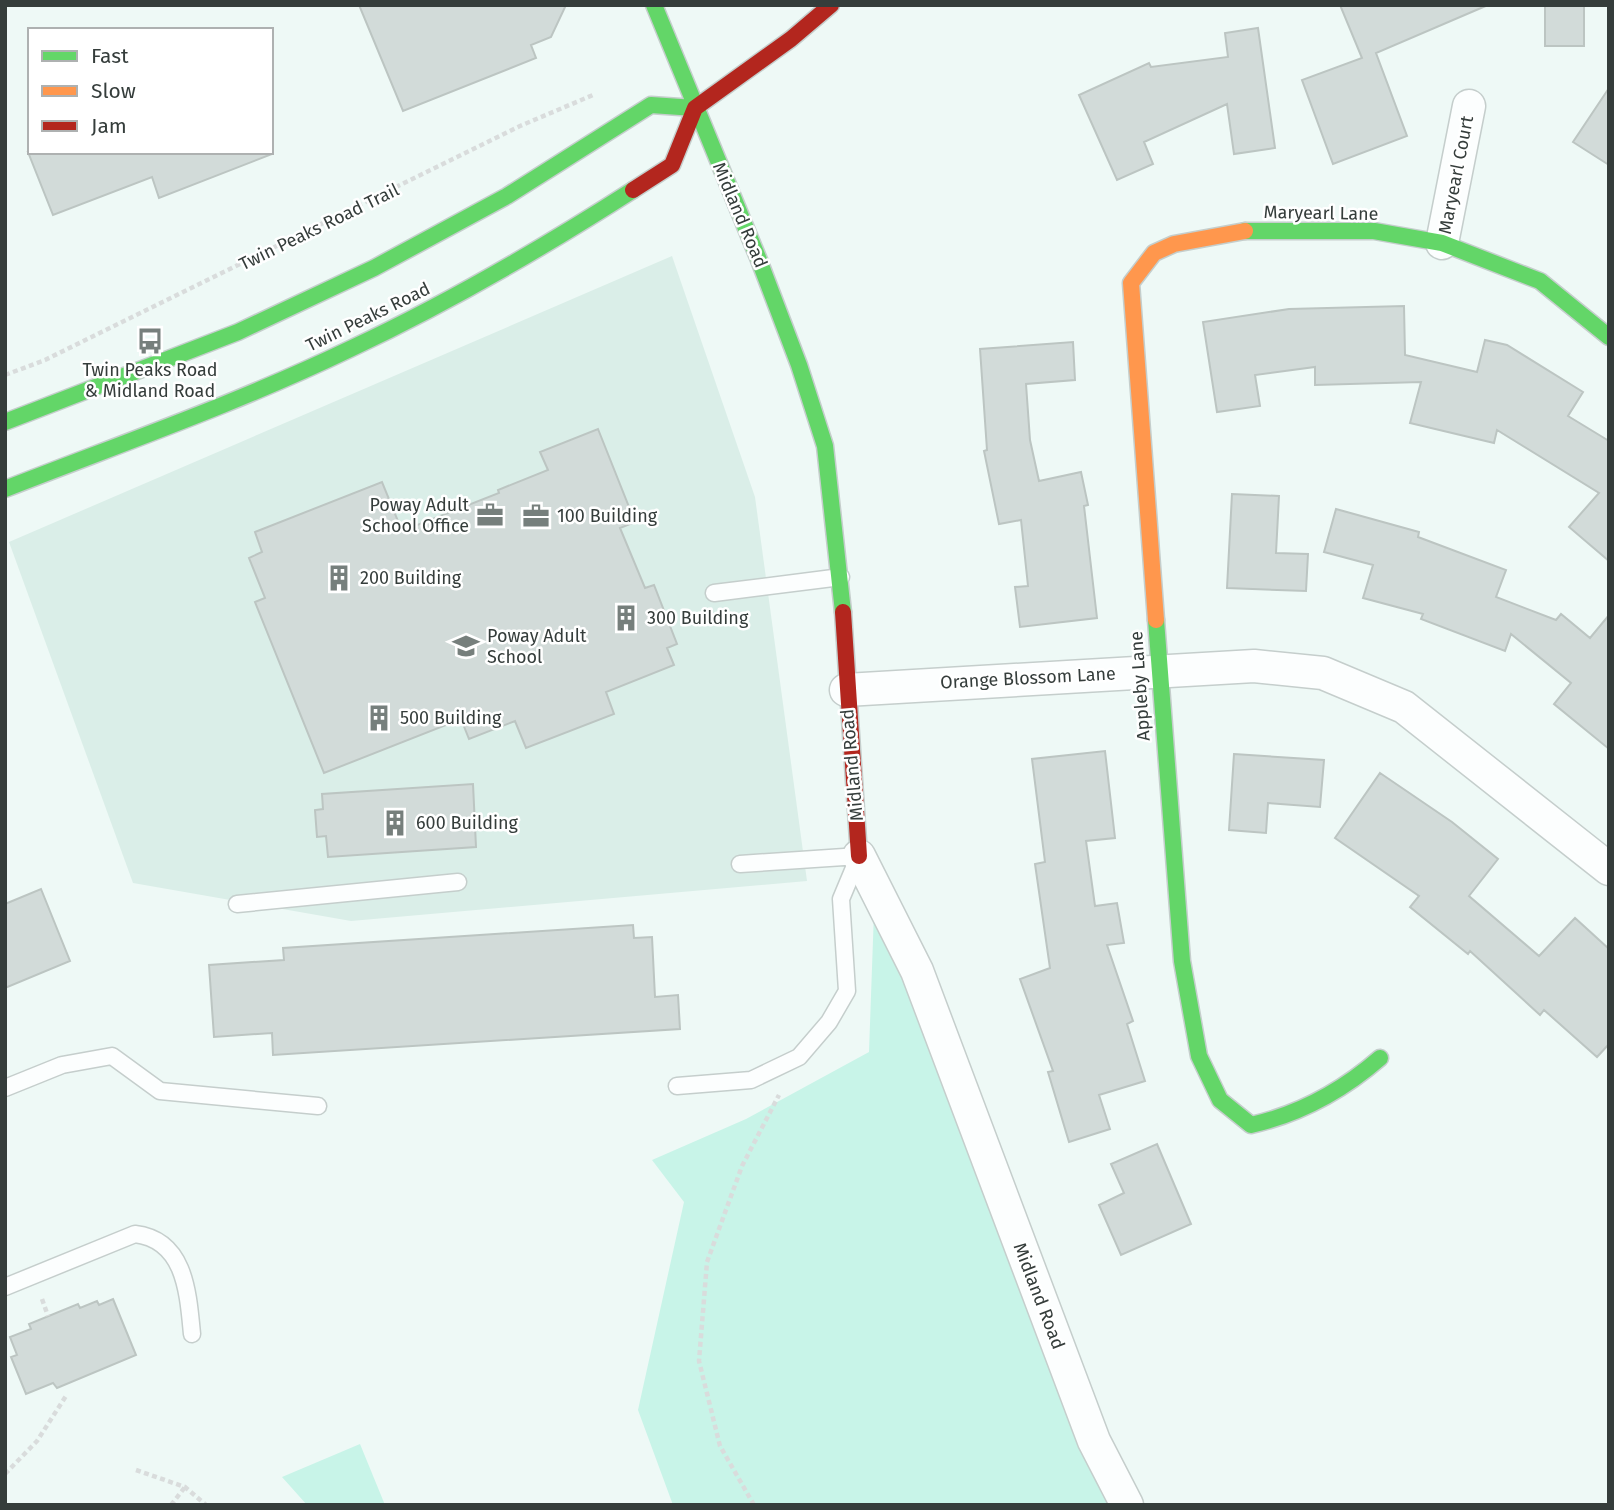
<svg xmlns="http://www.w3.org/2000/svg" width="1614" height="1510" viewBox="0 0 1614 1510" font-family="'Fira Sans',sans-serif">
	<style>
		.built { fill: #daeee8 }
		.green { fill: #c8f4e8 }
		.building { fill: #d2dbd9; stroke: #bcc5c2; stroke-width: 2 }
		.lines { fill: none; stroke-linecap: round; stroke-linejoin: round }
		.lane-casing { stroke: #c5cecc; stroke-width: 19 }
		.street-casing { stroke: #c5cecc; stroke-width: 35 }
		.fast-casing { stroke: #c5cecc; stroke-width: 19 }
		.slow-casing { stroke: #c5cecc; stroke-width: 19 }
		.jam-casing { stroke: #c5cecc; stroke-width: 19 }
		.path { stroke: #d9dcdc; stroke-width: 4.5; stroke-dasharray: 5 3.5; stroke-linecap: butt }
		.lane { stroke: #fcfefe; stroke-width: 16 }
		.street { stroke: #fcfefe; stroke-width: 32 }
		.fast { stroke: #63d668; stroke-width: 16 }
		.slow { stroke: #ff974d; stroke-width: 16 }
		.jam { stroke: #b3261e; stroke-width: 16 }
		.labels { text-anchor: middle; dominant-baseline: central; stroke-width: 5; stroke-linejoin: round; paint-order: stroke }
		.street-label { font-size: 18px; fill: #353d3b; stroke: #fff }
		.poi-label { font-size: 18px; fill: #353d3b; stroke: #fff; text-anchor: start }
	</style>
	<rect width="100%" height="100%" fill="#eef9f6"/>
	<path class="built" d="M672,256L755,497L807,881L351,921L133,883L9,542Z"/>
	<path class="green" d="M874,912L1126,1505H673L638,1410L684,1202L652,1160L746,1119L869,1052Z
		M360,1444L385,1505H307L282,1477Z"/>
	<path class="building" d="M359,5H566L551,37L531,45L536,58L403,111Z
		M1340,5H1488L1376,53L1407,136L1333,164L1302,80L1362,58Z
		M1545,5H1584V46H1545Z
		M1258,28L1275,148L1234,154L1227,104L1144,142L1153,164L1117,180L1079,95L1149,63L1151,67L1228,57L1225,33Z
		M1609,88V165L1573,142Z
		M28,152H271L272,154L159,198L152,177L53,215Z
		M1404,306L1405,355L1477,372L1485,340L1507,345L1583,392L1568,416L1609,441V561L1569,527L1599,493L1497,430L1494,443L1410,423L1421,382L1315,385V367L1255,375L1260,406L1217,412L1203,322L1289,309Z
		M1073,342L1075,380L1026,384L1030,440L1039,481L1081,472L1088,505L1084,506L1097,618L1020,627L1015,587L1028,586L1021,520L999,524L984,451L987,450L980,349Z
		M598,429L635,522L620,528L645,588L654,585L677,644L667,648L674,665L606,692L614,714L526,748L515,721L469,739L461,719L324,773L255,602L265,598L249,558L262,552L255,532L382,482L402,531L499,493L498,490L548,470L540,452Z
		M1232,494L1279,496L1276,553L1308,554L1306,591L1227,588Z
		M1336,509L1419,532L1418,537L1506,570L1496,597L1556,620L1561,614L1590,638L1609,615V749L1554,704L1571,683L1511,634L1505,651L1421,619L1423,614L1363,598L1373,565L1324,552Z
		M1105,751L1115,838L1086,841L1095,906L1117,903L1124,943L1107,945L1133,1021L1127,1024L1145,1081L1099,1095L1110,1129L1069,1142L1048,1072L1053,1071L1020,979L1050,968L1035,864L1045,862L1032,759Z
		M1234,754L1324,760L1320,807L1268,803L1266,833L1229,830Z
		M1380,773L1452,822L1498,859L1469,896L1539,956L1575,918L1609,949V1044L1597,1057L1544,1010L1540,1015L1470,951L1468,954L1410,907L1419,896L1335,838Z
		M473,784L476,847L328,857L326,836L317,837L315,810L323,809L322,794Z
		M41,889L70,961L5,988V904Z
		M633,925L634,938L652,937L655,997L678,995L680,1029L273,1055L272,1033L214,1037L209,965L284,960L283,948Z
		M1157,1144L1191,1224L1121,1255L1099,1205L1124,1193L1111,1164Z
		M113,1299L136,1355L57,1388L53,1383L26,1394L11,1357L17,1355L10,1337L31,1329L29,1324L78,1304L80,1308L97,1301L99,1305Z"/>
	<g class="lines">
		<g class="lane-casing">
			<path id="lane" d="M714,593L841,577
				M237,904L458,882
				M677,1086L751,1080L799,1057L829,1022L847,991L841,899L859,856L740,864
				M5,1088L62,1065L112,1056L160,1091L318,1106
				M5,1287L135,1234C185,1240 188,1292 192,1334"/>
		</g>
		<g class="street-casing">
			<path id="street" d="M1442,243L1469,106
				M846,690L1254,666L1323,673L1404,707L1609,869
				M859,856L917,971L1094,1441L1127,1505"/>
		</g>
		<g class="fast-casing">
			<path id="fast" d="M654,5L759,260L799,365L825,446L843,612
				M1245,231H1374L1442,243L1540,281L1609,337
				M5,422L238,332L374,268L507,196L651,105L695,108
				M5,489C120,444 238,403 350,349C448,303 541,249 633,190
				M1156,620L1182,961L1199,1056L1220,1100L1251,1125C1300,1114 1342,1091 1380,1058"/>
		</g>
		<g class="slow-casing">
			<path id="slow" d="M1156,620L1131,283L1154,253L1174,244L1245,231"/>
		</g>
		<g class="jam-casing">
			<path id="jam" d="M633,190L672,165L695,108L791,39L831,5
				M843,612L859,856"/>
		</g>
		<path class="path" d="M5,375L45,360L520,126L593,95
			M42,1299L48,1316
			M136,1470L185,1487L206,1505
			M5,1474L37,1441L66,1396
			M171,1505L185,1487
			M754,1505L720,1446L699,1361L707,1262L742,1166L779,1095"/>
		<use href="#lane" class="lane"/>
		<use href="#street" class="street"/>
		<use href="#fast" class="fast"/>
		<use href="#slow" class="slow"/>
		<use href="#jam" class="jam"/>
	</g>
	<defs>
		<g id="bus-bare" transform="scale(2.1)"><path d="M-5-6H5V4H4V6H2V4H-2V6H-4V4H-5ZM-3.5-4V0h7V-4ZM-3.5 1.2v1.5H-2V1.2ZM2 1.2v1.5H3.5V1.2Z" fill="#767f7c" stroke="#fff" stroke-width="2.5" paint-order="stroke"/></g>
		<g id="office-bare" transform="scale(2.1)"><path d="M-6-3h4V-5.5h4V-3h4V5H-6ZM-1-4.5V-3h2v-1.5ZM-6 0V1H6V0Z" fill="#767f7c" stroke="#fff" stroke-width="2.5" paint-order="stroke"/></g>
		<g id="building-bare" transform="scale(2.1)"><path d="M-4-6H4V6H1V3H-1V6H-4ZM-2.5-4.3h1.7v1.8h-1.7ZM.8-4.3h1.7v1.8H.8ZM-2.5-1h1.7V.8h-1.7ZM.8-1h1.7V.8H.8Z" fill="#767f7c" stroke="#fff" stroke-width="2.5" paint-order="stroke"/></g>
		<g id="school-bare" transform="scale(2.1)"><path d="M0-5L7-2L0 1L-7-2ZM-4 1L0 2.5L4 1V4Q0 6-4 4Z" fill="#767f7c" stroke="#fff" stroke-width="2.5" paint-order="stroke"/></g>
	</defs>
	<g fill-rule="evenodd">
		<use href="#bus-bare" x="150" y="341"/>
		<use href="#office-bare" x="490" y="515"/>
		<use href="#office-bare" x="536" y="516"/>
		<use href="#building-bare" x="339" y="578"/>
		<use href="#building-bare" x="626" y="618"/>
		<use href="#school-bare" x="466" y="646"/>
		<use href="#building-bare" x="379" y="718"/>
		<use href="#building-bare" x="395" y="823"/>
	</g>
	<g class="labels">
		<g class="street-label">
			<text transform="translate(1456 175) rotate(-79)">Maryearl Court</text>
			<text transform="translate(1321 213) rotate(1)">Maryearl Lane</text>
			<text transform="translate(740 215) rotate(67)">Midland Road</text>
			<text transform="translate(319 227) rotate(-26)">Twin Peaks Road Trail</text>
			<text transform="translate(368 317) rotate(-26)">Twin Peaks Road</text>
			<text transform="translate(1028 678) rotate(-3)">Orange Blossom Lane</text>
			<text transform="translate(1140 686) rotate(-94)">Appleby Lane</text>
			<text transform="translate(852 765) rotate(-95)">Midland Road</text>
			<text transform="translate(1039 1296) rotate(69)">Midland Road</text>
		</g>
		<g class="poi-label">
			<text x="150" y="370" text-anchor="middle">Twin Peaks Road<tspan x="150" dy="21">&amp; Midland Road</tspan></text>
			<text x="469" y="505" text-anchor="end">Poway Adult<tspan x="469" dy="21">School Office</tspan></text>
			<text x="557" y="516">100 Building</text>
			<text x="360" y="578">200 Building</text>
			<text x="647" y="618">300 Building</text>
			<text x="487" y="636">Poway Adult<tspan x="487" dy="21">School</tspan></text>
			<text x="400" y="718">500 Building</text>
			<text x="416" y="823">600 Building</text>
		</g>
	</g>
	<rect width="1614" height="1510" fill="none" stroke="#353d3b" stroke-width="14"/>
	<rect x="28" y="28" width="245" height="126" fill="#ffffff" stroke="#aeb1b1" stroke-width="2"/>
	<rect x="42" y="51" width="35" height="10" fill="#63d668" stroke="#aeb1b1" stroke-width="2"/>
	<text x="91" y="63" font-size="21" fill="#353d3b">Fast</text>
	<rect x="42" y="86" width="35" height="10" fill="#ff974d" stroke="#aeb1b1" stroke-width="2"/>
	<text x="91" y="98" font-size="21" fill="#353d3b">Slow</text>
	<rect x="42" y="121" width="35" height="10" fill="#b3261e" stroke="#aeb1b1" stroke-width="2"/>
	<text x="91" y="133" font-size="21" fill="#353d3b">Jam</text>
</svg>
